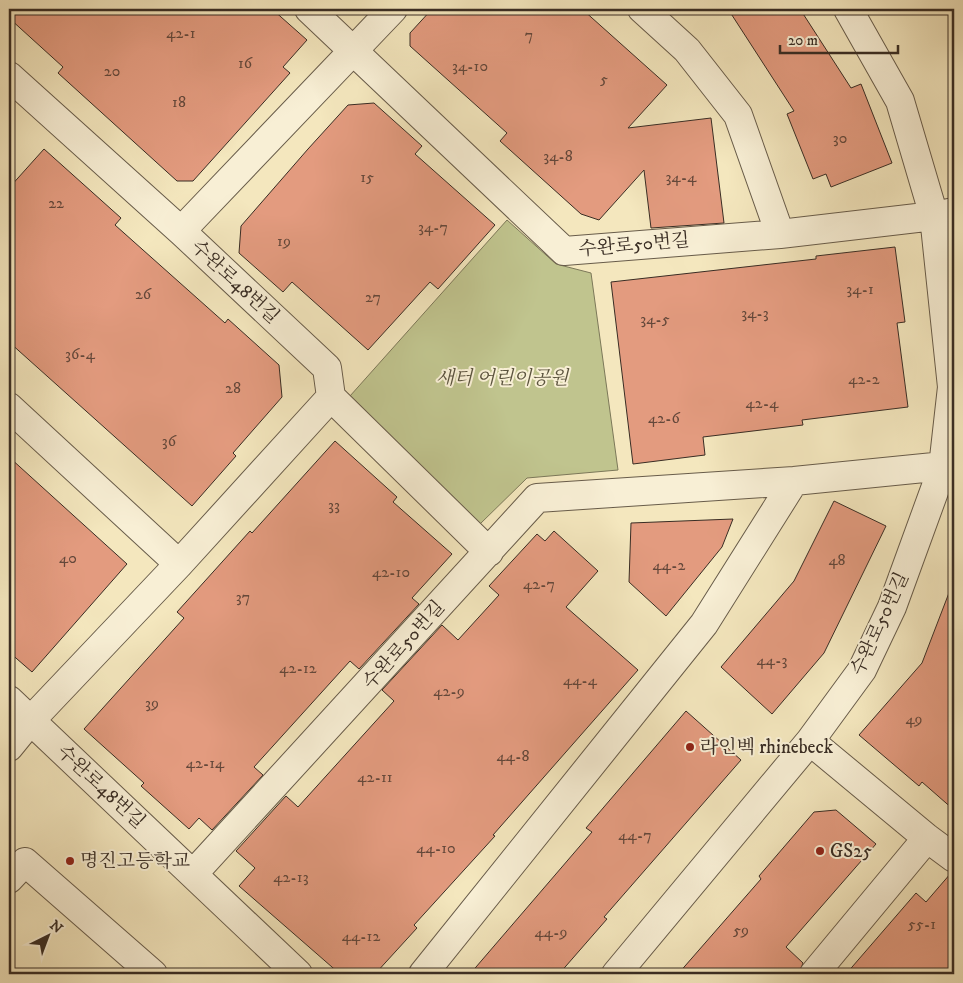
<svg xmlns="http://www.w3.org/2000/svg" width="963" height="983" viewBox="0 0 963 983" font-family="'IM FELL DW Pica','Noto Serif KR',serif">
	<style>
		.green { fill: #c0c48e; stroke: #7c7859 }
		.building { fill: #e39b7f; stroke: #392d24 }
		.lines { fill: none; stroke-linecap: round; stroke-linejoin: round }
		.minor-casing { stroke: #685c4a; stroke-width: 30 }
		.minor { stroke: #f8efd5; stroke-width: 28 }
		.poi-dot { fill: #8f2418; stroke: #f8efd5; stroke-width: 2 }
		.labels { text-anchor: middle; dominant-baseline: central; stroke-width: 4; stroke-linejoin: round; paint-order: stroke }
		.number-label { font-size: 16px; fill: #64483b }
		.street-label { font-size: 19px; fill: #392d24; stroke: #f8efd5 }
		.park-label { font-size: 19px; font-style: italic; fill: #5b533e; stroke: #f8efd5 }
		.poi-label { font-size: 19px; fill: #392d24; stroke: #f8efd5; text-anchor: start }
	</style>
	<rect width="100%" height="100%" fill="#f4e7be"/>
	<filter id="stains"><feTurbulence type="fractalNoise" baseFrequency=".004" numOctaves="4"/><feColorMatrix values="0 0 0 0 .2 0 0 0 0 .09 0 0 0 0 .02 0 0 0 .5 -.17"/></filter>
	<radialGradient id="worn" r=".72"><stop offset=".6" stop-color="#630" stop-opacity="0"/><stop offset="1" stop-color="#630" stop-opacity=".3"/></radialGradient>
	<path class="green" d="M507,220L556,264L591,273L618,470L527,478L480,524L350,396Z"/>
	<path class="building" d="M9,9H272L307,40L283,67L290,73L193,181H177L58,73L63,67L9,18Z
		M432,9H582L667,85L628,128L711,118L724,223L651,228L644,170L599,220L581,214L500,141L507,133L410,46V33Z
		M728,9H800L851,88L861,84L892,163L831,187L826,174L813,179L787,114L794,111Z
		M374,103L422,146L415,154L495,225L438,289L430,282L368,350L292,282L283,292L239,253L241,226L308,149L348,105Z
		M44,149L121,218L115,225L225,323L228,319L279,365L282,397L233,453L236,456L192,506L9,342V188Z
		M895,247L905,322L897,323L908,407L802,420L803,425L703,437L705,455L633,464L611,282L816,259V256Z
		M335,441L397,497L393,502L452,554L412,598L419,604L359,669L350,661L254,767L263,775L212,830L199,818L189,829L141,786L144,783L84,729L184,618L177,612L250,531L252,533Z
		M9,457L127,564L32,672L9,652Z
		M834,501L886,526L824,653L772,714L721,667L794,581Z
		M733,519L722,547L666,616L629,582L631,523Z
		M554,531L598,571L566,607L638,670L493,835L495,836L414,925L417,928L375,974H340L239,886L255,868L236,851L286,796L298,807L394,701L382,690L442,625L458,640L499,595L489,586L537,534L545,541Z
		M952,585H954V810L922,782L919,786L859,735L922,663Z
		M686,711L741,760L604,917L607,919L559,974H470L592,832L586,828Z
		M836,810L876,844L786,947L803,963L799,974H678L761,879L759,876L814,812Z
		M951,873H954V974H846L916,893L926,902Z"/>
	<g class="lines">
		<g class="minor-casing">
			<path id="minor" d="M309,9L564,251L780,234L934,216L954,212
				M642,9L687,50L738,115L780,234
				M9,76L181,231
				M331,397L489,552
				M9,407L179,564
				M9,700L298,974
				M810,741L927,838L954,858
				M9,747L31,720L179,564L331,397L327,368L181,231L393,9
				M193,874L537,498L794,481L954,465
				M9,879L25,862L153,974
				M423,974L704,624L794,481
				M616,974L810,741L862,670L892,607L943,467L952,387L934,216L900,101L848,9
				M814,974L927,838"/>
		</g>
		<use href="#minor" class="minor"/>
	</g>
	<g class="poi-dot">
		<circle cx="690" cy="747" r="5"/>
		<circle cx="820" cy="851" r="5"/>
		<circle cx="70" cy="861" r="5"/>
	</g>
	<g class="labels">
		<g class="number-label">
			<text x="181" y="33">42-1</text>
			<text x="529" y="35">7</text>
			<text x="245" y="63">16</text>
			<text x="470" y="66">34-10</text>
			<text x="112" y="71">20</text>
			<text x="604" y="79">5</text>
			<text x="179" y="102">18</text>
			<text x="840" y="138">30</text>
			<text x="558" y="156">34-8</text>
			<text x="367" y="177">15</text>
			<text x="681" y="177">34-4</text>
			<text x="56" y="203">22</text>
			<text x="433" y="227">34-7</text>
			<text x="284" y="241">19</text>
			<text x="860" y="289">34-1</text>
			<text x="143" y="294">26</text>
			<text x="373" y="297">27</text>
			<text x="755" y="313">34-3</text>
			<text x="655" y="319">34-5</text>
			<text x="80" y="354">36-4</text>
			<text x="864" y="379">42-2</text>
			<text x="233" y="388">28</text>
			<text x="762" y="403">42-4</text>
			<text x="664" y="418">42-6</text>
			<text x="169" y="441">36</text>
			<text x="334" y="505">33</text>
			<text x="68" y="558">40</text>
			<text x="837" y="560">48</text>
			<text x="669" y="565">44-2</text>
			<text x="391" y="572">42-10</text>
			<text x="539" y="584">42-7</text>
			<text x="243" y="597">37</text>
			<text x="772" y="660">44-3</text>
			<text x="298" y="668">42-12</text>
			<text x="580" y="680">44-4</text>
			<text x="449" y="691">42-9</text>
			<text x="152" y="703">39</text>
			<text x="914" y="719">49</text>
			<text x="513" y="756">44-8</text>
			<text x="205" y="763">42-14</text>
			<text x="375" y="777">42-11</text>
			<text x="635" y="835">44-7</text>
			<text x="436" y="848">44-10</text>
			<text x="291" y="877">42-13</text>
			<text x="922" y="924">55-1</text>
			<text x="741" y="930">59</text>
			<text x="551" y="932">44-9</text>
			<text x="361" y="936">44-12</text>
		</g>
		<g class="street-label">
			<text transform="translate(634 245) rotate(-5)">수완로50번길</text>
			<text transform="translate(235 282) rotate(43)">수완로48번길</text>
			<text transform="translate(880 624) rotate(-65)">수완로50번길</text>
			<text transform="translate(404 645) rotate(-48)">수완로50번길</text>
			<text transform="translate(101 787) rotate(43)">수완로48번길</text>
		</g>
		<g class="park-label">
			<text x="502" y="378">새터 어린이공원</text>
		</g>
		<g class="poi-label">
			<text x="700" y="747">라인벡 rhinebeck</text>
			<text x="830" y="851">GS25</text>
			<text x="80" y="861">명진고등학교</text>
		</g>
	</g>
	<rect width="963" height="983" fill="none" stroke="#f4e7be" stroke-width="30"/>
	<rect x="10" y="10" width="943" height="963" fill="none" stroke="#392d24" stroke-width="2.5"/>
	<rect x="15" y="15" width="933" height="953" fill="none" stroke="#392d24"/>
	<g transform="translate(48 936) rotate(42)" stroke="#f8efd5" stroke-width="4" paint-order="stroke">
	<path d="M0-4L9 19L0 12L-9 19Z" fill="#392d24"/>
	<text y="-8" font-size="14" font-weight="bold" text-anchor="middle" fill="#392d24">N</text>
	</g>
	<path d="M780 45v8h118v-8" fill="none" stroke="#392d24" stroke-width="2.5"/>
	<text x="788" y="45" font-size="15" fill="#392d24" stroke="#f8efd5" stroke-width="4" paint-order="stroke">20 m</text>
	<rect width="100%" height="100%" filter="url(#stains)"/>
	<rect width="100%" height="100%" fill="url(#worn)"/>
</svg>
